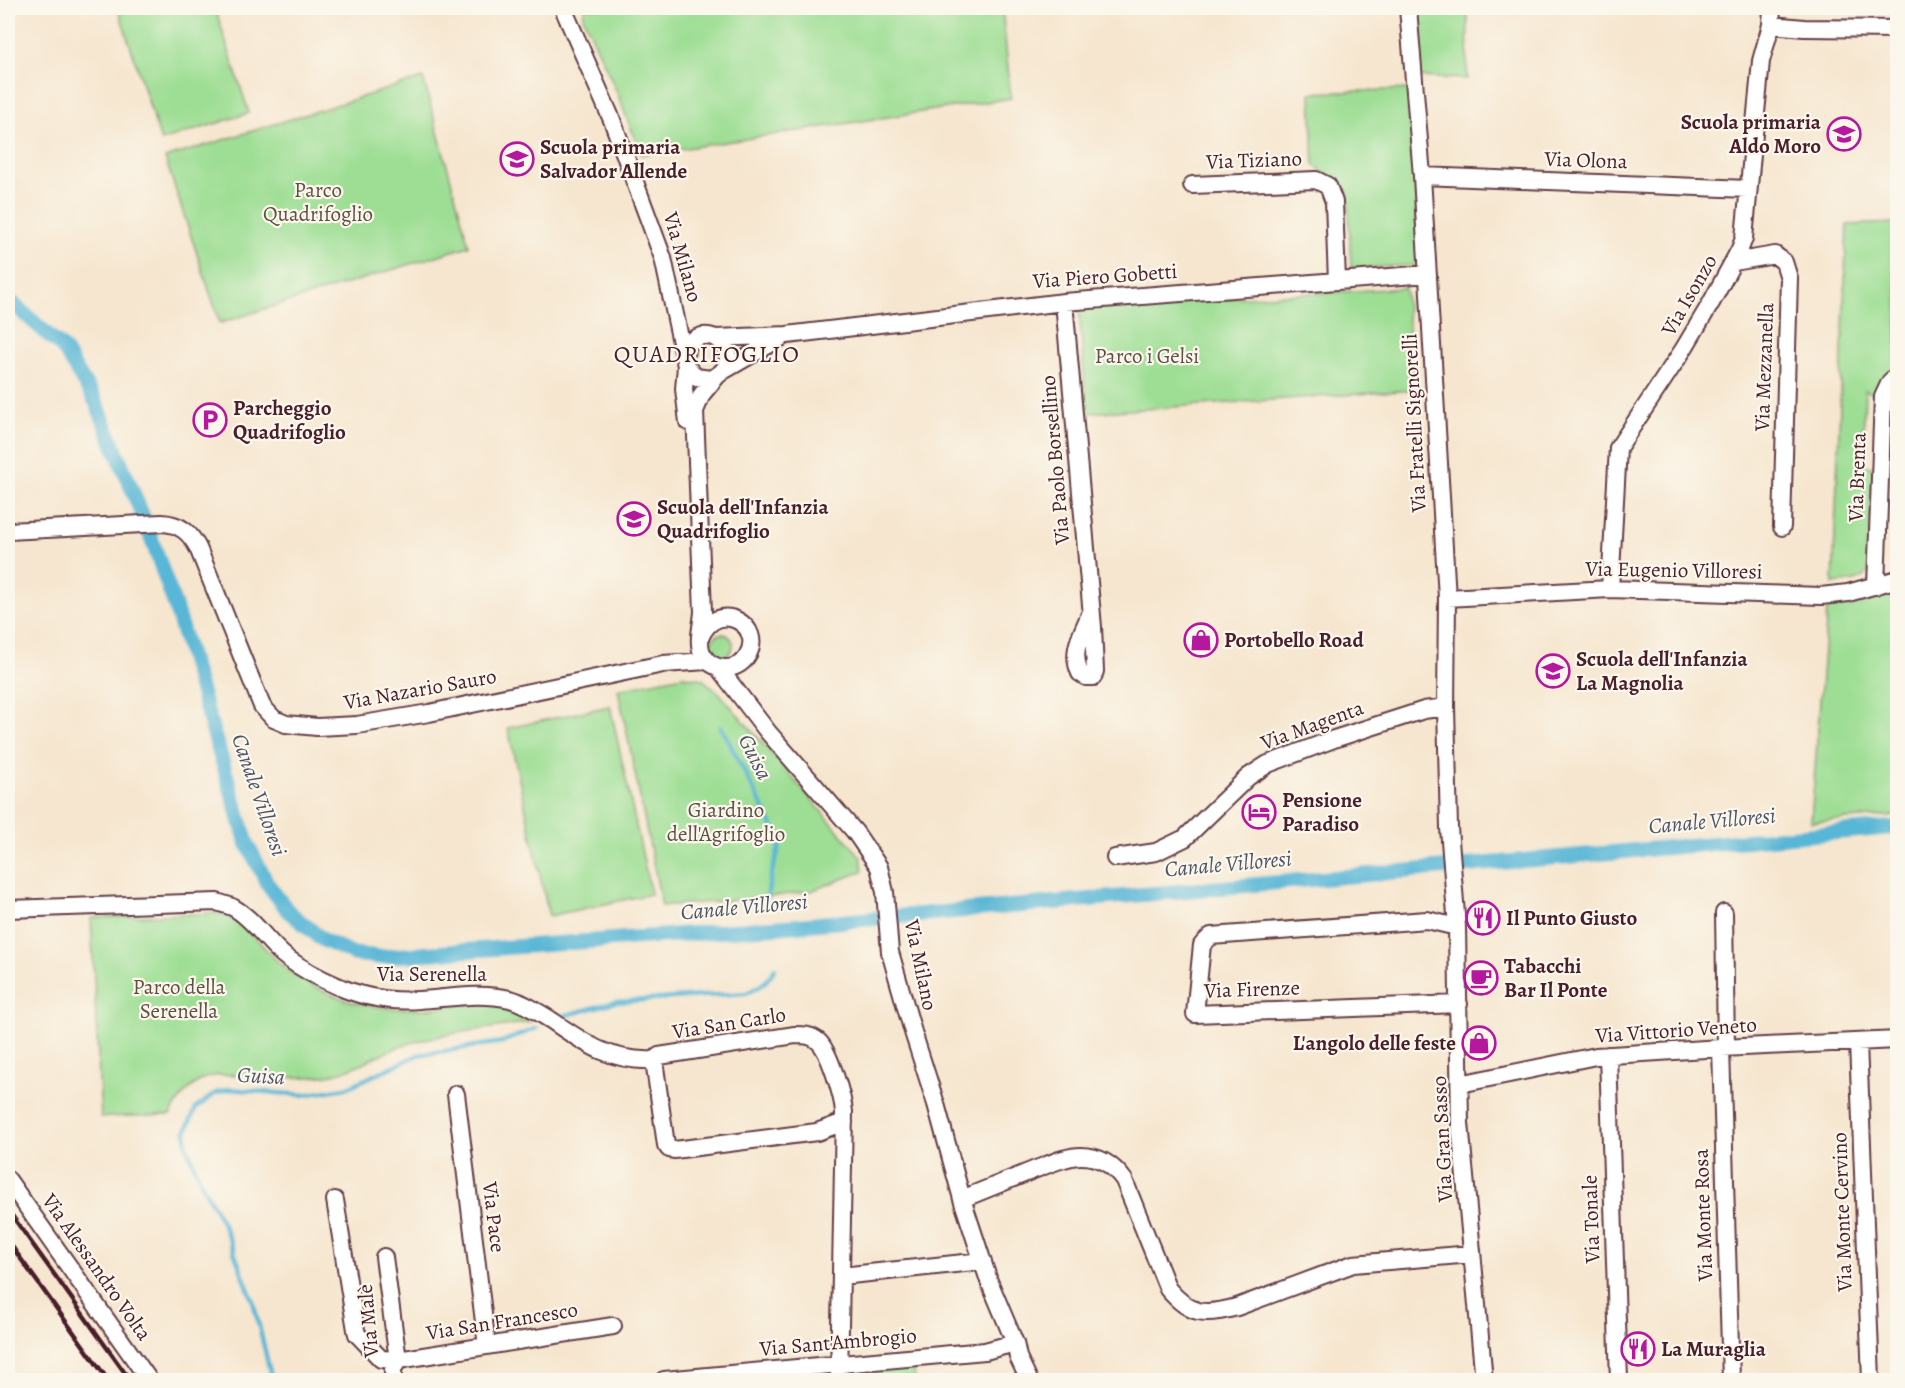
<svg xmlns="http://www.w3.org/2000/svg" width="1905" height="1388" viewBox="0 0 1905 1388" font-family="Alegreya,serif">
	<style>
		.green { fill: #9ede94; stroke: #747e60; stroke-width: 1.5 }
		.lines { fill: none; stroke-linecap: round; stroke-linejoin: round }
		.stream { stroke: #58b6d6; stroke-width: 4.5 }
		.canal { stroke: #58b6d6; stroke-width: 15 }
		.minor-casing { stroke: #643d44; stroke-width: 20 }
		.minor { stroke: #fff; stroke-width: 16 }
		.rail { stroke: #4a1f2b; stroke-width: 4.5 }
		.labels { text-anchor: middle; dominant-baseline: central; stroke-width: 4.5; stroke-linejoin: round; paint-order: stroke }
		.poi-label { font-size: 21px; font-weight: bold; fill: #4a1f2b; stroke: #fbf7ec; text-anchor: start }
		.street-label { font-size: 21px; fill: #4a1f2b; stroke: #fbf7ec }
		.park-label { font-size: 21px; fill: #5f4f45; stroke: #fbf7ec }
		.water-label { font-size: 22px; font-style: italic; fill: #4f5467; stroke: #fbf7ec }
		.quarter-label { font-size: 24px; letter-spacing: 1.5px; fill: #4a1f2b; stroke: #fbf7ec }
	</style>
	<rect width="100%" height="100%" fill="#fbf7ec"/>
	<filter id="ink" filterUnits="userSpaceOnUse"><feTurbulence type="fractalNoise" baseFrequency=".0167" numOctaves="2"/><feDisplacementMap in="SourceGraphic" scale="12" xChannelSelector="R" yChannelSelector="G"/><feConvolveMatrix kernelMatrix="1 2 1 2 8 2 1 2 1" color-interpolation-filters="sRGB"/></filter>
	<filter id="wash" filterUnits="userSpaceOnUse"><feTurbulence type="fractalNoise" baseFrequency=".008" numOctaves="4" result="noise"/><feDisplacementMap in="SourceGraphic" scale="24" xChannelSelector="R" yChannelSelector="G"/><feGaussianBlur stdDeviation="1.35" result="paint"/><feColorMatrix in="noise" values="0 0 0 0 0 0 0 0 0 0 0 0 0 0 0 0 0 1.4 0 .05"/><feComposite in="paint" operator="in"/></filter>
	<g filter="url(#wash)">
		<rect width="100%" height="100%" fill="#f6e6cf"/>
		<path class="green" d="M118,8H215L249,113L161,141Z
			M585,8H1002L1011,98L641,155L617,92L583,17Z
			M1419,8H1468L1467,79L1419,77Z
			M423,78L469,246L220,323L165,158Z
			M1413,89L1419,265L1351,268L1348,192L1314,165L1311,93Z
			M1897,223V365L1890,372L1876,395L1865,390L1862,465L1872,467L1869,571C1863,583 1845,582 1833,584L1847,225Z
			M1405,288L1414,390L1087,413L1079,307Z
			M1897,593V815L1811,822L1827,609L1850,606Z
			M711 645a11 11 0 1 1 22 0a11 11 0 1 1-22 0Z
			M683,676L702,679L720,694L861,857L863,871L811,891L760,898L662,906L618,689Z
			M610,706L651,894L549,916L508,728Z
			M216,913C244,917 266,954 290,972C305,983 324,992 343,999C367,1007 394,1010 420,1009C447,1008 479,998 506,1008C514,1011 522,1018 530,1022C489,1029 437,1033 399,1047C373,1056 350,1073 322,1076C299,1079 277,1077 254,1076C239,1075 223,1073 208,1077C190,1084 179,1099 170,1115L101,1117L91,918Z
			M913,1361L915,1380H850V1369Z"/>
		<g class="lines">
			<path class="stream" d="M721,727L781,842L771,875L766,903
				M563,1016L615,1002L746,993C760,987 768,982 775,968
				M272,1380L253,1301L224,1226L202,1185L186,1145V1131L196,1108L216,1093L229,1089L303,1095L346,1088L418,1055L502,1042L537,1028"/>
			<path class="canal" d="M8,299L63,348L96,402L147,526L175,606L247,843L267,883L288,911L323,940L354,954L379,957L780,927L1898,827"/>
		</g>
	</g>
	<g filter="url(#ink)">
		<g class="lines">
			<g class="minor-casing">
				<path id="minor" d="M563,8L612,120L663,258L686,366L696,377L710,379C748,365 717,318 689,343L684,356
					M1408,8L1422,176L1447,598L1446,707L1449,828L1457,927L1460,1123L1484,1380
					M1771,25L1804,28L1898,29
					M1422,176L1748,189
					M1192,185L1316,180L1328,186L1334,202L1337,281
					M1734,262L1775,255L1784,262L1789,278L1782,527
					M1064,302L1093,627L1095,671L1093,677H1086L1080,673C1070,651 1082,634 1090,614
					M716,338L787,335L1064,302L1428,274
					M686,366L684,389L688,422
					M723,371L782,337
					M8,531L162,523C181,524 190,533 198,548L262,706L274,719L286,724L317,727L357,725L429,713L663,664L707,661
					M1876,586L1883,397L1890,382L1898,374
					M1610,589L1618,448L1683,350L1711,303L1740,249L1744,238L1761,61L1771,25L1772,8
					M1447,598L1610,589L1821,596L1848,593L1898,579
					M701,636C718,598 766,626 747,656C737,673 711,672 702,653C697,642 702,625 703,612L695,411L702,394L717,376
					M718,667L768,732L855,832L879,867L885,892L890,952L913,1032L936,1104L962,1199L989,1281L1015,1343L1018,1357L1029,1380
					M1115,858L1156,852L1185,838L1248,777L1268,764L1334,739L1424,710L1446,707
					M8,909L217,902C222,904 229,905 234,908C255,920 268,944 287,958C301,968 319,978 335,985C361,997 391,1002 419,1000C450,998 480,992 510,999C525,1003 538,1012 551,1020C586,1044 610,1062 654,1060
					M1724,913L1726,1048
					M1457,927L1427,920L1211,936L1202,945L1195,1014L1459,1004
					M1858,1042L1871,1380
					M1721,1048L1731,1380
					M1608,1055L1619,1380
					M1460,1084L1596,1056L1721,1048L1898,1040
					M456,1094L487,1346
					M8,1180L149,1380
					M962,1199C987,1189 1011,1179 1036,1169C1050,1164 1066,1156 1081,1156C1100,1156 1114,1166 1124,1180L1168,1289C1190,1315 1204,1316 1237,1307L1353,1264L1472,1254
					M335,1200L356,1330L357,1334L381,1359L398,1360L613,1326
					M384,1257L398,1360L393,1370V1380
					M841,1276L983,1261
					M664,1380L985,1351L1015,1343
					M839,1380L844,1112C843,1097 829,1050 818,1041C811,1035 804,1035 795,1035L659,1056L654,1060L666,1145L669,1149L674,1150L817,1132L844,1122"/>
			</g>
			<use href="#minor" class="minor"/>
			<path class="rail" d="M8,1210L130,1380
				M8,1241L108,1380"/>
		</g>
	</g>
	<defs>
		<g id="school-ring" transform="scale(1.725)"><circle r="9.5" fill="#fbf7ec" stroke="#b5179e" stroke-width="1.5"/><path d="M0-5L7-2L0 1L-7-2ZM-4 1L0 2.5L4 1V4Q0 6-4 4Z" fill="#b5179e"/></g>
		<g id="parking-ring" transform="scale(1.725)"><circle r="9.5" fill="#fbf7ec" stroke="#b5179e" stroke-width="1.5"/><path d="M-3.5-5.5H1a3.5 3.5 0 0 1 0 7H-1V5.5H-3.5ZM-1-3.4V-.6H.8a1.4 1.4 0 0 0 0-2.8Z" fill="#b5179e"/></g>
		<g id="shop-ring" transform="scale(1.725)"><circle r="9.5" fill="#fbf7ec" stroke="#b5179e" stroke-width="1.5"/><path d="M-5-2.5h2.3a2.7 3.5 0 0 1 5.4 0H5L5.5 6h-11ZM-1.5-2.5h3a1.5 2.3 0 0 0-3 0Z" fill="#b5179e"/></g>
		<g id="hotel-ring" transform="scale(1.725)"><circle r="9.5" fill="#fbf7ec" stroke="#b5179e" stroke-width="1.5"/><path d="M-6-4.5h1.5V1H6V5H4.5V3h-9V5H-6ZM-4 0a1.8 1.8 0 1 1 3.6 0ZM.5 0V-2.5h3Q6-2.5 6 0Z" fill="#b5179e"/></g>
		<g id="restaurant-ring" transform="scale(1.725)"><circle r="9.5" fill="#fbf7ec" stroke="#b5179e" stroke-width="1.5"/><path d="M-5-6h1v4h1v-4h1v4h1v-4h1v5L-1.5 .5V6h-2V.5L-5-1ZM5-6V6H3V1.5H1.5Q1.5-4 5-6Z" fill="#b5179e"/></g>
		<g id="cafe-ring" transform="scale(1.725)"><circle r="9.5" fill="#fbf7ec" stroke="#b5179e" stroke-width="1.5"/><path d="M-5.5-4.5H6V0H3Q3 3.5 0 3.5H-2.5Q-5.5 3.5-5.5 0ZM3-3.2v2h1.7v-2ZM-6 4.5H4V6H-6Z" fill="#b5179e"/></g>
	</defs>
	<g fill-rule="evenodd">
		<use href="#school-ring" x="1844" y="134"/>
		<use href="#school-ring" x="517" y="159"/>
		<use href="#parking-ring" x="210" y="420"/>
		<use href="#school-ring" x="634" y="519"/>
		<use href="#shop-ring" x="1201" y="640"/>
		<use href="#school-ring" x="1553" y="671"/>
		<use href="#hotel-ring" x="1259" y="812"/>
		<use href="#restaurant-ring" x="1483" y="918"/>
		<use href="#cafe-ring" x="1481" y="978"/>
		<use href="#shop-ring" x="1479" y="1043"/>
		<use href="#restaurant-ring" x="1638" y="1349"/>
	</g>
	<g class="labels">
		<g class="poi-label">
			<text x="1821" y="122" text-anchor="end">Scuola primaria<tspan x="1821" dy="24">Aldo Moro</tspan></text>
			<text x="540" y="147">Scuola primaria<tspan x="540" dy="24">Salvador Allende</tspan></text>
			<text x="233" y="408">Parcheggio<tspan x="233" dy="24">Quadrifoglio</tspan></text>
			<text x="657" y="507">Scuola dell'Infanzia<tspan x="657" dy="24">Quadrifoglio</tspan></text>
			<text x="1224" y="640">Portobello Road</text>
			<text x="1576" y="659">Scuola dell'Infanzia<tspan x="1576" dy="24">La Magnolia</tspan></text>
			<text x="1282" y="800">Pensione<tspan x="1282" dy="24">Paradiso</tspan></text>
			<text x="1506" y="918">Il Punto Giusto</text>
			<text x="1504" y="966">Tabacchi<tspan x="1504" dy="24">Bar Il Ponte</tspan></text>
			<text x="1456" y="1043" text-anchor="end">L'angolo delle feste</text>
			<text x="1661" y="1349">La Muraglia</text>
		</g>
		<g class="street-label">
			<text transform="translate(1254 160) rotate(-2)">Via Tiziano</text>
			<text transform="translate(1586 160) rotate(2)">Via Olona</text>
			<text transform="translate(683 257) rotate(74)">Via Milano</text>
			<text transform="translate(1105 276) rotate(-4)">Via Piero Gobetti</text>
			<text transform="translate(1689 295) rotate(-60)">Via Isonzo</text>
			<text transform="translate(1764 367) rotate(-88)">Via Mezzanella</text>
			<text transform="translate(1414 423) rotate(-93)">Via Fratelli Signorelli</text>
			<text transform="translate(1055 460) rotate(-95)">Via Paolo Borsellino</text>
			<text transform="translate(1857 477) rotate(-88)">Via Brenta</text>
			<text transform="translate(1674 570) rotate(1)">Via Eugenio Villoresi</text>
			<text transform="translate(420 689) rotate(-10)">Via Nazario Sauro</text>
			<text transform="translate(1312 725) rotate(-20)">Via Magenta</text>
			<text transform="translate(921 965) rotate(78)">Via Milano</text>
			<text x="432" y="974">Via Serenella</text>
			<text transform="translate(1252 989) rotate(-2)">Via Firenze</text>
			<text transform="translate(729 1023) rotate(-9)">Via San Carlo</text>
			<text transform="translate(1676 1030) rotate(-4)">Via Vittorio Veneto</text>
			<text transform="translate(1442 1139) rotate(-93)">Via Gran Sasso</text>
			<text transform="translate(1842 1212) rotate(-92)">Via Monte Cervino</text>
			<text transform="translate(1703 1215) rotate(-92)">Via Monte Rosa</text>
			<text transform="translate(494 1217) rotate(83)">Via Pace</text>
			<text transform="translate(1591 1219) rotate(-92)">Via Tonale</text>
			<text transform="translate(97 1267) rotate(55)">Via Alessandro Volta</text>
			<text transform="translate(368 1321) rotate(-95)">Via Malè</text>
			<text transform="translate(502 1321) rotate(-9)">Via San Francesco</text>
			<text transform="translate(838 1342) rotate(-5)">Via Sant'Ambrogio</text>
		</g>
		<g class="park-label">
			<text x="318" y="190">Parco<tspan x="318" dy="24">Quadrifoglio</tspan></text>
			<text x="1147" y="356">Parco i Gelsi</text>
			<text x="726" y="810">Giardino<tspan x="726" dy="24">dell'Agrifoglio</tspan></text>
			<text x="179" y="987">Parco della<tspan x="179" dy="24">Serenella</tspan></text>
		</g>
		<g class="water-label">
			<text transform="translate(755 757) rotate(63)">Guisa</text>
			<text transform="translate(259 795) rotate(71)">Canale Villoresi</text>
			<text transform="translate(1712 821) rotate(-5)">Canale Villoresi</text>
			<text transform="translate(1228 864) rotate(-5)">Canale Villoresi</text>
			<text transform="translate(744 907) rotate(-5)">Canale Villoresi</text>
			<text transform="translate(261 1076) rotate(3)">Guisa</text>
		</g>
		<g class="quarter-label">
			<text x="707" y="354">QUADRIFOGLIO</text>
		</g>
	</g>
	<rect width="1905" height="1388" fill="none" stroke="#fbf7ec" stroke-width="30"/>
</svg>
